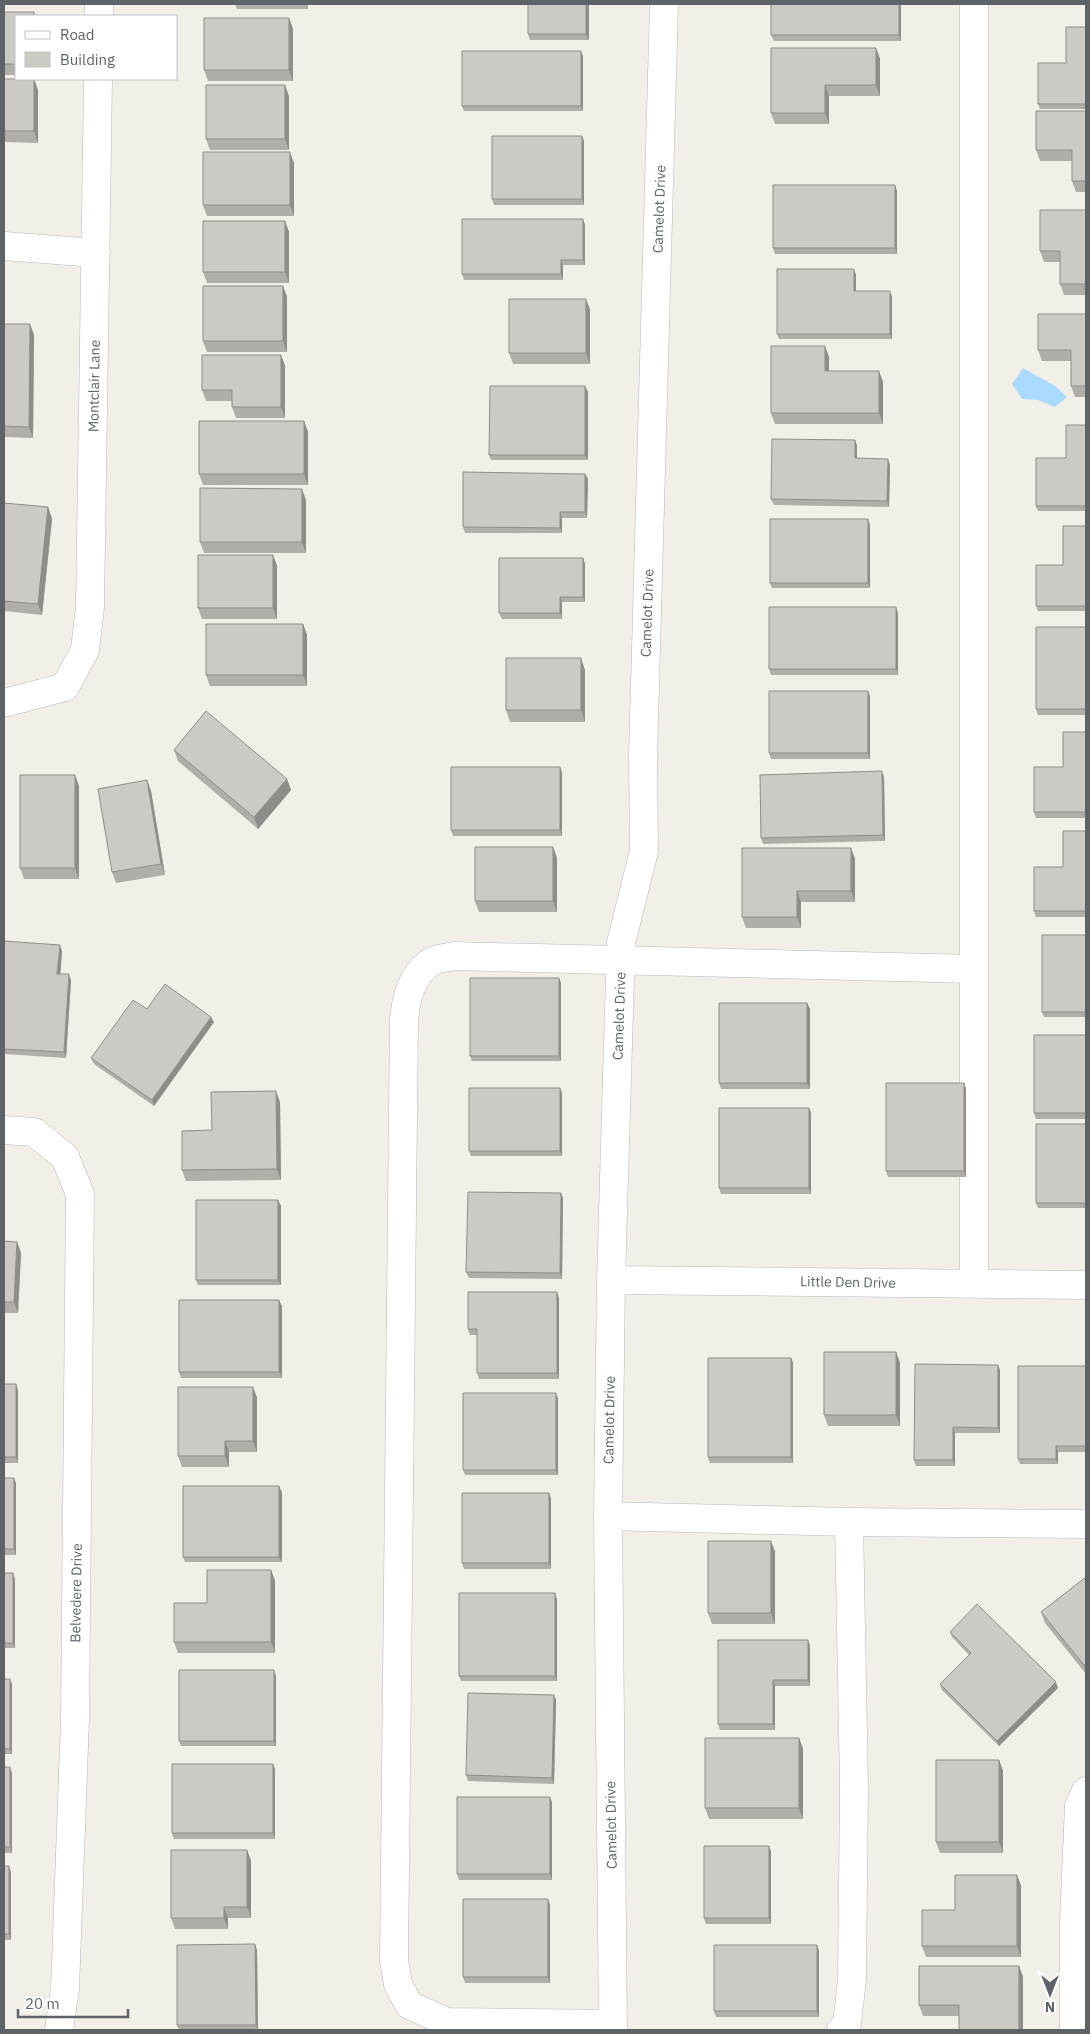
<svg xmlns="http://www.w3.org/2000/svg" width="1090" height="2034" viewBox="0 0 1090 2034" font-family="'IBM Plex Sans',sans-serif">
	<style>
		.water { fill: #aadaff }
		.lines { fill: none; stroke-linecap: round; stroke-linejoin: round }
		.minor-casing { stroke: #b5b8bc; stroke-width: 29 }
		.minor { stroke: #fff; stroke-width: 28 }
		.wall { fill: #afaea9 }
		.shaded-wall { fill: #8f8d8a }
		.building { fill: #cccac5; stroke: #8f8d8a }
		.labels { text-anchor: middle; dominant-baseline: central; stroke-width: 5; stroke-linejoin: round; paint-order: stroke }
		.street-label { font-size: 14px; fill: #5f6368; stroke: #fff }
	</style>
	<rect width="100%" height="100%" fill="#f1efe8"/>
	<path class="water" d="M1023,368L1055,386L1067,397L1055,407L1038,400L1022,399L1012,384Z"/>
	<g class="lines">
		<g class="minor-casing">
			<path id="minor" d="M974,4V1283
				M99,16V4
				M4,246L96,253
				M4,703L65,687L85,650L90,607L98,79
				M4,1130L34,1132L65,1157L80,1194L75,1719L65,1989L59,2030
				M611,1280L1086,1285
				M608,1516L849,1522L1086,1524
				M613,2024L447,2022L409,2005L398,1984L394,1961L404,1019C406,998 412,972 433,961C438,958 447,958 453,956L974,969
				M613,2030L608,1516L611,1280L621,943L644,851L643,757L664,4
				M841,2030L847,2024L852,1979L854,1786L849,1522
				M1074,2030V1922L1079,1806L1086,1791"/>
		</g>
		<use href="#minor" class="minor"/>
	</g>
	<path class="wall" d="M235,4H308V9H237Z
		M589,4V40H530L528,34Z
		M901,4V41H774L771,35Z
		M4,12H34L36,16H16V75H4Z
		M289,18L293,29V81H208L204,70Z
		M1086,27V109H1040L1038,104L1066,63Z
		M876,48L880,59V96H829V124H775L771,113Z
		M583,56V111H464L462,106Z
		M4,79H34L38,90V143L4,142Z
		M289,96V150H210L206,139Z
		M1086,111V192H1076L1072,181V161H1040L1036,150Z
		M582,136L584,141V205H494L492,199Z
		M294,163V216H207L203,205Z
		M897,191V254H775L773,248Z
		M1086,210V295H1064L1060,284V262H1044L1040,251Z
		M583,219L585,225V265H563V280H464L462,274Z
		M285,221L289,232V283H207L203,272Z
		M856,275V291L892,297V339H779L777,334Z
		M283,286L287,297V352H207L203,341Z
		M586,299L590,310V364H513L509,353Z
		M1086,314V397H1075L1071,386V361H1042L1038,350Z
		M4,324H30L34,335L33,438L4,437Z
		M281,355L285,366V418H236L232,407V401H206L202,390Z
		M829,357V371L883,382V424H775L771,413Z
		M585,386L588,392V460H491L489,455Z
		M304,421L308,432V485H203L199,474Z
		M1086,425V511H1038L1036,506Z
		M855,440L857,446V458L890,465L889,507L774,505L771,499Z
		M585,474L588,479L587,518H562V533H465L463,527Z
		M306,500V553H204L200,542Z
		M4,503L48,507L52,519L42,615L4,611Z
		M870,525V588H772L770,583Z
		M1086,526V611H1038L1036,606L1063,565Z
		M273,555L277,566V619H202L198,608Z
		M583,558L585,564V602H562V619H502L499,613Z
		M898,613V675H771L769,669Z
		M303,624L307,635V686H210L206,675Z
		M1086,627V715H1038L1036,709Z
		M585,670V722H510L506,710Z
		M868,691L870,697V759H771L769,753Z
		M1086,732V818H1036L1034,812L1063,767Z
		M174,750L287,779L291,790L258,829L178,761Z
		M560,767L562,773V836H453L451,830Z
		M75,775L79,786V879H24L20,868Z
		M884,777L885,841L763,844L761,838Z
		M147,780L151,791L165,875L116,883L112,872Z
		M1086,831V917H1036L1034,911Z
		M553,847L557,858V912H479L475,901Z
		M851,848L855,859V902H801V928H746L742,917Z
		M1086,935V1017H1044L1042,1012Z
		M4,941L62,951L60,974L71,980L66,1058L4,1054Z
		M559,978L561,983V1061H472L470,1056Z
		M807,1003L810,1009V1089H721L719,1083Z
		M147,1009L214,1022L154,1106L94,1064L91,1058Z
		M1086,1035V1119H1036L1034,1113Z
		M964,1083L966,1089V1177H888L886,1171Z
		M560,1088L562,1093V1156H471L469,1151Z
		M280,1102L281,1180L186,1181L182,1170L212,1130Z
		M809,1108L811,1113V1194H721L719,1188Z
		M1086,1124V1208H1038L1036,1203Z
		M563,1198L562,1279L469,1278L466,1272Z
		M278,1200L281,1206V1285H198L196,1280Z
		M4,1241L17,1242L21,1253L18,1313H4Z
		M559,1298V1379H479L477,1373V1335H470L468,1329Z
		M282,1306V1378H181L179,1372Z
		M896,1352L900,1363V1426H828L824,1415Z
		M791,1358L793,1363V1463H710L708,1457Z
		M998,1365L1000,1370V1433H955V1466H916L914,1460Z
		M1086,1366V1452H1058V1464H1020L1018,1459Z
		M4,1384L18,1390V1463H4Z
		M253,1387L257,1398V1452H229V1467H182L178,1456Z
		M558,1398V1475H465L463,1470Z
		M4,1478L16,1483V1555H4Z
		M282,1492V1562H185L183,1557Z
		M549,1493L551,1499V1569H464L462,1563Z
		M771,1541L775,1552V1624H712L708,1613Z
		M271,1570L275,1581V1653H178L174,1642L207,1603Z
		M4,1573L15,1579V1648H4Z
		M1086,1577V1674L1045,1623L1041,1612Z
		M557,1599V1681H461L459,1676Z
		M950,1632L1058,1688L999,1746L942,1690L940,1684L969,1655L952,1637Z
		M808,1640L810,1646V1686H775V1730H720L718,1724Z
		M276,1676V1746H181L179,1741Z
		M4,1679L12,1684V1754H4Z
		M554,1695L556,1700L554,1784L468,1781L466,1775Z
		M799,1738L803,1749V1819H709L705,1808Z
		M999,1760L1003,1771V1853H940L936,1842Z
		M4,1767L12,1773V1853H4Z
		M275,1769V1839H174L172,1833Z
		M552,1802V1880H459L457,1874Z
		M769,1846L771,1852V1924H706L704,1918Z
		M247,1850L251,1861V1918H228V1929H175L171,1918Z
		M4,1866L11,1872V1940H4Z
		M1017,1875L1021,1886V1957H926L922,1946L955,1910Z
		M550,1905V1983H465L463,1977Z
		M817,1945L819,1951V2017H716L714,2011Z
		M257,1950L258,2030H179L177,2025Z
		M1019,1966L1023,1977V2030L959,2016H923L919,2005Z"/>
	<path class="shaded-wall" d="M586,4H589V40L586,34Z
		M899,4H901V41L899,35Z
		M289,18L293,29V81L289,70Z
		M876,48L880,59V96L876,85Z
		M581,51L583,56V111L581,106Z
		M34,79L38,90V143L34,131Z
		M285,85L289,96V150L285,139Z
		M825,85L829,96V124L825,113Z
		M582,136L584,141V205L582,199Z
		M290,152L294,163V216L290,205Z
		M895,185L897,191V254L895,248Z
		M583,219L585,225V265L583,260Z
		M285,221L289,232V283L285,272Z
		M561,260L563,265V280L561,274Z
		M854,269L856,275V297L854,291Z
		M283,286L287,297V352L283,341Z
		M890,291L892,297V339L890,334Z
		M586,299L590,310V364L586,353Z
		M30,324L34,335L33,438L29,427Z
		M825,346L829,357V382L825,371Z
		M281,355L285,366V418L281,407Z
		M879,371L883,382V424L879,413Z
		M585,386L588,392V460L585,455Z
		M304,421L308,432V485L304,474Z
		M855,440L857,446V464L855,458Z
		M888,459L890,465L889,507L887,501Z
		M585,474L588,479L587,518L585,512Z
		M302,489L306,500V553L302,542Z
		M48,507L52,519L42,615L38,604Z
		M560,512L562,518V533L560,528Z
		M868,519L870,525V588L868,583Z
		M273,555L277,566V619L273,608Z
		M583,558L585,564V602L583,597Z
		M560,597L562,602V619L560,613Z
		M896,607L898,613V675L896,669Z
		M303,624L307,635V686L303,675Z
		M581,658L585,670V722L581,710Z
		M868,691L870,697V759L868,753Z
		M560,767L562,773V836L560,830Z
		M882,771L884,777L885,841L883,835Z
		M75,775L79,786V879L75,868Z
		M287,779L291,790L258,829L254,817Z
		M147,780L151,791L165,875L161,864Z
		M553,847L557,858V912L553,901Z
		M851,848L855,859V902L851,891Z
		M797,891L801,902V928L797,917Z
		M60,945L62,951L60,980L57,974Z
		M69,974L71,980L66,1058L64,1052Z
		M559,978L561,983V1061L559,1056Z
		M807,1003L810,1009V1089L807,1083Z
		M211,1017L214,1022L154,1106L152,1100Z
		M964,1083L966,1089V1177L964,1171Z
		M560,1088L562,1093V1156L560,1151Z
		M276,1091L280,1102L281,1180L277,1169Z
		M809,1108L811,1113V1194L809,1188Z
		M561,1193L563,1198L562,1279L560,1273Z
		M278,1200L281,1206V1285L278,1280Z
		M17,1242L21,1253L18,1313L14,1302Z
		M557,1292L559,1298V1379L557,1373Z
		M279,1300L282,1306V1378L279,1372Z
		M896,1352L900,1363V1426L896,1415Z
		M791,1358L793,1363V1463L791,1457Z
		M998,1365L1000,1370V1433L998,1428Z
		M16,1384L18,1390V1463L16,1457Z
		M253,1387L257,1398V1452L253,1441Z
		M556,1393L558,1398V1475L556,1470Z
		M953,1427L955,1433V1466L953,1460Z
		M225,1441L229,1452V1467L225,1456Z
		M1056,1446L1058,1452V1464L1056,1459Z
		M14,1478L16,1483V1555L14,1549Z
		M279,1486L282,1492V1562L279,1557Z
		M549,1493L551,1499V1569L549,1563Z
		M771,1541L775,1552V1624L771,1613Z
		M271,1570L275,1581V1653L271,1642Z
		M13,1573L15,1579V1648L13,1643Z
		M555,1593L557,1599V1681L555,1676Z
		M808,1640L810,1646V1686L808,1680Z
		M1086,1663V1672L1084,1665Z
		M274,1670L276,1676V1746L274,1741Z
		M10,1679L12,1684V1754L10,1749Z
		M773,1680L775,1686V1730L773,1724Z
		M1056,1682L1058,1688L999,1746L997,1741Z
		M554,1695L556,1700L554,1784L552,1778Z
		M799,1738L803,1749V1819L799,1808Z
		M999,1760L1003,1771V1853L999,1842Z
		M273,1764L275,1769V1839L273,1833Z
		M10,1767L12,1773V1853L10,1847Z
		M550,1797L552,1802V1880L550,1874Z
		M769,1846L771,1852V1924L769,1918Z
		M247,1850L251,1861V1918L247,1907Z
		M9,1866L11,1872V1940L9,1934Z
		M1017,1875L1021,1886V1957L1017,1946Z
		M548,1899L550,1905V1983L548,1977Z
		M224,1907L228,1918V1929L224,1918Z
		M255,1944L257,1950L258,2030L256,2025Z
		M817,1945L819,1951V2017L817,2011Z
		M1019,1966L1023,1977V2030H1019Z
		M4,1968L5,1973V2030H4Z"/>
	<path class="building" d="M528,4H586V34H528Z
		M771,4H899V35H771Z
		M4,12H34V16H16V64H4Z
		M204,18H289V70H204Z
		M1066,27H1086V104H1038V63H1066Z
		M771,48H876V85H825V113H771Z
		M462,51H581V106H462Z
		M4,79H34V131H4Z
		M206,85H285V139H206Z
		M1036,111H1086V181H1072V150H1036Z
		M492,136H582V199H492Z
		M203,152H290V205H203Z
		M773,185H895V248H773Z
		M1040,210H1086V284H1060V251H1040Z
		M462,219H583V260H561V274H462Z
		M203,221H285V272H203Z
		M777,269H854V291H890V334H777Z
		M203,286H283V341H203Z
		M509,299H586V353H509Z
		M1038,314H1086V386H1071V350H1038Z
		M4,324H30L29,427L4,426Z
		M771,346H825V371H879V413H771Z
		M202,355H281V407H232V390H202Z
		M490,386H585V455H489Z
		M199,421H304V474H199Z
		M1066,425H1086V506H1036V458H1066Z
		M772,439L855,440V458L888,459L887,501L771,499Z
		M463,472L585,474V512H560V528L463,527Z
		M200,488L302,489V542H200Z
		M4,503L48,507L38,604L4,601Z
		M770,519H868V583H770Z
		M1063,526H1086V606H1036V565H1063Z
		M198,555H273V608H198Z
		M499,558H583V597H560V613H499Z
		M769,607H896V669H769Z
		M206,624H303V675H206Z
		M1036,627H1086V709H1036Z
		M506,658H581V710H506Z
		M769,691H868V753H769Z
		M206,711L287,779L254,817L174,750Z
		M1063,732H1086V812H1034V767H1063Z
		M451,767H560V830H451Z
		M882,771L883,835L761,838L760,775Z
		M20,775H75V868H20Z
		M147,780L161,864L112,872L98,789Z
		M1063,831H1086V911H1034V867H1063Z
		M475,847H553V901H475Z
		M742,848H851V891H797V917H742Z
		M1042,935H1086V1012H1042Z
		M4,941L60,945L57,974H69L64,1052L4,1049Z
		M470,978H559V1056H470Z
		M165,984L211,1017L152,1100L91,1058L133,1000L147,1009Z
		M719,1003H807V1083H719Z
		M1034,1035H1086V1113H1034Z
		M886,1083H964V1171H886Z
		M469,1088H560V1151H469Z
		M276,1091L277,1169L182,1170V1131L212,1130L211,1092Z
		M719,1108H809V1188H719Z
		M1036,1124H1086V1203H1036Z
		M468,1192L561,1193L560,1273L466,1272Z
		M196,1200H278V1280H196Z
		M4,1241L17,1242L14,1302H4Z
		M468,1292H557V1373H477V1329H468Z
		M179,1300H279V1372H179Z
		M824,1352H896V1415H824Z
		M708,1358H791V1457H708Z
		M915,1364L998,1365V1428L953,1427V1460H914Z
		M1018,1366H1086V1446H1056V1459H1018Z
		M4,1384H16V1457H4Z
		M178,1387H253V1441H225V1456H178Z
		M463,1393H556V1470H463Z
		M4,1478H14V1549H4Z
		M183,1486H279V1557H183Z
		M462,1493H549V1563H462Z
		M708,1541H771V1613H708Z
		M207,1570H271V1642H174V1603H207Z
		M4,1573H13V1643H4Z
		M1086,1577V1663L1084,1665L1041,1612Z
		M459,1593H555V1676H459Z
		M977,1604L1056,1682L997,1741L940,1684L971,1653L950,1632Z
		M718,1640H808V1680H773V1724H718Z
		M179,1670H274V1741H179Z
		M4,1679H10V1749H4Z
		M468,1693L554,1695L552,1778L466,1775Z
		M705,1738H799V1808H705Z
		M936,1760H999V1842H936Z
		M172,1764H273V1833H172Z
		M4,1767H10V1847H4Z
		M457,1797H550V1874H457Z
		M704,1846H769V1918H704Z
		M171,1850H247V1907H224V1918H171Z
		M4,1866H9V1934H4Z
		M955,1875H1017V1946H922V1910H955Z
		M463,1899H548V1977H463Z
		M255,1944L256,2025H177V1945Z
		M714,1945H817V2011H714Z
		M919,1966H1019V2030H959V2005H919Z"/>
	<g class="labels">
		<g class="street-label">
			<text transform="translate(659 209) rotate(-88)">Camelot Drive</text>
			<text transform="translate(94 386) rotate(-89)">Montclair Lane</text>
			<text transform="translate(647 613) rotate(-88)">Camelot Drive</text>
			<text transform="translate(619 1016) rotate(-88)">Camelot Drive</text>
			<text transform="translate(848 1282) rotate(1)">Little Den Drive</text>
			<text transform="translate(609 1420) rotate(-89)">Camelot Drive</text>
			<text transform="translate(76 1593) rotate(-89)">Belvedere Drive</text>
			<text transform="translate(611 1825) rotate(-91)">Camelot Drive</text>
		</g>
	</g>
	<rect width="1090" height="2034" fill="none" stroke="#5f6368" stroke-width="10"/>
	<rect x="15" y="15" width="162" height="65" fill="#ffffff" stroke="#bfc1c3"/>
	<rect x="25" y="31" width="25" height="8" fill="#ffffff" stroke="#bfc1c3"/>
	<text x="60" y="40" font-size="15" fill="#5f6368">Road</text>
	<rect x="25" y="52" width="25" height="15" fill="#cccac5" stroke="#bfc1c3"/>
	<text x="60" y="65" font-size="15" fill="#5f6368">Building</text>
	<g transform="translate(1050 1994) rotate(180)" stroke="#ffffff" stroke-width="4" paint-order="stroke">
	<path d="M0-4L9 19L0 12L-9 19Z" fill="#5f6368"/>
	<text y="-8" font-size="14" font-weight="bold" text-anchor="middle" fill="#5f6368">N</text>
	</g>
	<path d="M18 2009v8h110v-8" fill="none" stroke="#5f6368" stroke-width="2.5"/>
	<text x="25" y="2009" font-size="15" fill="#5f6368" stroke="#ffffff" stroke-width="4" paint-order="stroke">20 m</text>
</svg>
